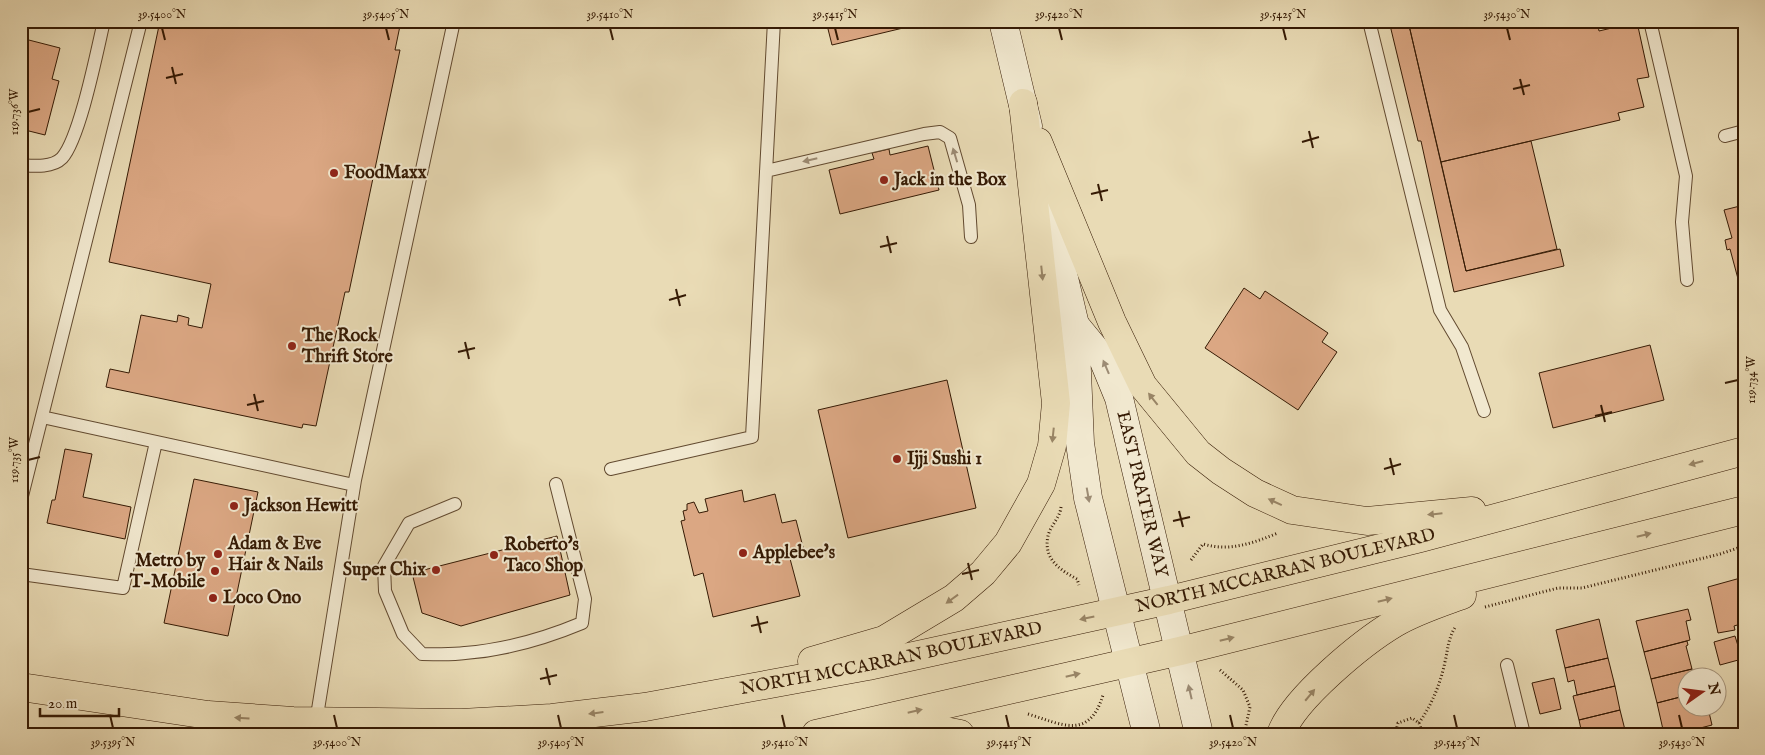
<svg xmlns="http://www.w3.org/2000/svg" width="1765" height="755" viewBox="0 0 1765 755" font-family="'IM FELL English',serif">
	<style>
		.building { fill: #dba783; stroke: #351a04 }
		.lines { fill: none; stroke-linecap: round; stroke-linejoin: round }
		.service-casing { stroke: #624a30; stroke-width: 14 }
		.secondary-casing { stroke: #351a04; stroke-width: 29 }
		.primary-casing { stroke: #351a04; stroke-width: 29 }
		.path { stroke: #351a04; stroke-width: 3; stroke-dasharray: 1 2.5; stroke-linecap: butt }
		.service { stroke: #f1e8cf; stroke-width: 12 }
		.secondary { stroke: #f1e8cf; stroke-width: 28 }
		.primary { stroke: #e9dbb5; stroke-width: 28 }
		.oneway { fill: #9c8b74 }
		.oneway2 { fill: #988465 }
		.ticks { fill: none; stroke: #351a04; stroke-width: 2 }
		.poi-dot { fill: #8f2418; stroke: #f1e8cf; stroke-width: 2 }
		.labels { text-anchor: middle; dominant-baseline: central; stroke-width: 4; stroke-linejoin: round; paint-order: stroke }
		.poi-label { font-size: 18px; font-weight: bold; fill: #351a04; stroke: #f1e8cf; text-anchor: start }
		.street-label { font-size: 18px; fill: #351a04; stroke: #f1e8cf }
		.neatline { fill: none; stroke: #351a04; stroke-width: 2 }
		.ticks-label { font-size: 12px; text-anchor: middle; fill: #351a04 }
	</style>
	<rect width="100%" height="100%" fill="#e9dbb5"/>
	<filter id="stains"><feTurbulence type="fractalNoise" baseFrequency=".004" numOctaves="4"/><feColorMatrix values="0 0 0 0 .2 0 0 0 0 .09 0 0 0 0 .02 0 0 0 .5 -.17"/></filter>
	<radialGradient id="worn" r=".72"><stop offset=".6" stop-color="#630" stop-opacity="0"/><stop offset="1" stop-color="#630" stop-opacity=".3"/></radialGradient>
	<path class="building" d="M160,21H401L395,50H400L349,292H345L316,426L303,424L302,428L106,387L110,369L129,373L141,315L177,322L178,315L189,318L188,325L202,328L211,284L109,262Z
		M826,21H923L924,23L832,45Z
		M1389,21H1408L1466,271L1560,249L1564,266L1454,292L1421,141H1418Z
		M1408,21H1597L1599,31L1637,22L1649,77L1637,79L1644,107L1618,113L1620,120L1441,162Z
		M21,38L60,48L52,79L59,81L45,135L21,129Z
		M1531,141L1557,249L1466,271L1441,162Z
		M928,146L939,190L840,214L829,170L874,159L872,153L889,149L890,155Z
		M1744,205V289L1741,290L1730,249L1727,250L1725,240L1732,238L1724,210Z
		M1244,288L1260,299L1265,291L1328,333L1322,342L1337,352L1298,410L1205,348Z
		M1650,345L1664,400L1553,428L1539,373Z
		M947,380L976,508L848,538L818,410Z
		M65,449L92,454L83,497L131,507L125,539L47,523L52,500H55Z
		M194,479L258,492L228,636L164,623Z
		M742,490L744,502L775,494L782,523L796,520L804,551L789,555L800,596L713,617L703,573L694,576L681,521L685,520L683,511L687,510V504L694,502L699,513L708,511L705,499Z
		M557,536L570,595L461,626L422,613L412,573Z
		M1744,577V623L1734,626L1735,630L1718,633L1708,587Z
		M1688,609L1691,620L1686,621L1690,640L1644,652L1636,621Z
		M1599,619L1608,658L1565,668L1556,630Z
		M1735,636L1742,659L1720,665L1714,642Z
		M1687,641L1688,645L1686,646L1692,669L1651,679L1644,652Z
		M1608,658L1615,686L1577,695L1574,680L1568,682L1565,668Z
		M1692,669L1694,678H1688V695L1657,703L1651,679Z
		M1554,678L1561,709L1540,714L1532,683Z
		M1615,686L1620,710L1579,720L1573,696Z
		M1688,695V708H1708L1712,725L1677,734H1664L1657,703Z
		M1620,710L1626,734H1582L1579,720Z"/>
	<g class="lines">
		<g class="service-casing">
			<path id="service" d="M1369,21L1440,310L1462,347L1484,411
				M1650,21L1686,176L1682,222L1687,280
				M1725,136L1744,131
				M21,165C34,166 52,168 62,158C80,138 97,51 104,21
				M766,171L924,134L940,132L950,138L969,205L971,237
				M42,417L354,485
				M611,469L752,437L774,21
				M21,500L141,21
				M455,504L409,523L384,566L385,591L403,634L422,654C437,654 451,655 465,653C504,650 546,638 582,623L585,599L556,484
				M21,574L123,588L156,442
				M1507,665L1524,734
				M316,722L355,480L454,21"/>
		</g>
		<g class="secondary-casing">
			<g id="secondary">
				<path d="M1003,21L1028,126"/>
				<path d="M1041,180L1075,325L1080,443L1088,498L1147,734"/>
				<path id="s1" d="M1075,325L1103,359L1119,398L1199,734"/>
			</g>
		</g>
		<g class="primary-casing">
			<g id="primary">
				<path d="M1038,142L1112,322L1143,386L1198,453L1221,471L1255,493L1292,510L1367,521L1472,511"/>
				<path d="M812,661L884,640L954,598L983,573L1008,543L1041,484L1052,446L1056,403L1023,103"/>
				<path id="s2" d="M21,687L208,715L293,721L461,723L552,718L645,707L868,666L1169,600L1421,538L1744,451"/>
				<path d="M816,734L1180,651L1744,510"/>
				<path d="M893,734L945,731L960,734"/>
				<path d="M1281,734C1293,699 1363,642 1395,623C1415,611 1440,603 1462,595"/>
			</g>
		</g>
		<path class="path" d="M1061,507C1060,518 1050,526 1048,536C1043,559 1060,570 1077,579L1079,585
			M1191,560L1203,544C1230,552 1253,543 1278,533
			M1485,607L1558,588H1582L1720,554L1744,546
			M1220,670L1243,690L1250,707L1244,734
			M1028,714C1061,724 1089,741 1103,695
			M1419,723C1432,704 1440,685 1445,662C1448,649 1448,638 1456,626
			M1395,734L1398,723L1412,718L1419,723L1423,734"/>
		<use href="#service" class="service"/>
		<use href="#secondary" class="secondary"/>
		<use href="#primary" class="primary"/>
	</g>
	<defs><path id="oneway-solid" d="M-6-.8H1V-3.2L6.5 0L1 3.2V.8H-6Z" transform="scale(1.25)"/></defs>
	<g class="oneway">
		<use href="#oneway-solid" transform="translate(955 155) rotate(-107)"/>
		<use href="#oneway-solid" transform="translate(810 160) rotate(167)"/>
		<use href="#oneway-solid" transform="translate(1106 367) rotate(-113)"/>
		<use href="#oneway-solid" transform="translate(1088 495) rotate(80)"/>
		<use href="#oneway-solid" transform="translate(1190 692) rotate(-103)"/>
	</g>
	<g class="oneway2">
		<use href="#oneway-solid" transform="translate(1042 273) rotate(84)"/>
		<use href="#oneway-solid" transform="translate(1153 399) rotate(-128)"/>
		<use href="#oneway-solid" transform="translate(1053 435) rotate(96)"/>
		<use href="#oneway-solid" transform="translate(1696 463) rotate(165)"/>
		<use href="#oneway-solid" transform="translate(1275 502) rotate(-155)"/>
		<use href="#oneway-solid" transform="translate(1435 514) rotate(174)"/>
		<use href="#oneway-solid" transform="translate(1644 535) rotate(-14)"/>
		<use href="#oneway-solid" transform="translate(952 599) rotate(144)"/>
		<use href="#oneway-solid" transform="translate(1385 600) rotate(-14)"/>
		<use href="#oneway-solid" transform="translate(1087 618) rotate(168)"/>
		<use href="#oneway-solid" transform="translate(1227 639) rotate(-14)"/>
		<use href="#oneway-solid" transform="translate(1073 675) rotate(-13)"/>
		<use href="#oneway-solid" transform="translate(1310 695) rotate(-50)"/>
		<use href="#oneway-solid" transform="translate(915 711) rotate(-13)"/>
		<use href="#oneway-solid" transform="translate(596 713) rotate(173)"/>
		<use href="#oneway-solid" transform="translate(242 718) rotate(-176)"/>
	</g>
	<path class="ticks" d="M162,28L165,40M386,28L389,40M610,28L613,40M835,28L838,40M1059,28L1062,40M1283,28L1286,40M1507,28L1510,40M172,67L176,84M166,78L183,74M1520,79L1524,95M1513,89L1530,85M28,112L40,109M1309,131L1313,148M1302,142L1319,137M1098,184L1102,201M1091,194L1108,190M887,236L891,253M880,247L897,243M676,289L680,306M669,300L686,295M465,342L469,359M458,352L475,348M1725,383L1738,380M254,394L258,411M247,405L264,401M1601,405L1605,422M1595,416L1612,412M1390,458L1394,475M28,460L40,457M1384,469L1401,464M1179,511L1183,527M1173,521L1190,517M968,563L972,580M962,574L979,570M757,616L761,633M751,626L768,622M546,668L550,685M540,679L557,675M110,715L113,728M334,715L337,728M558,715L561,728M782,715L785,728M1006,715L1009,728M1230,715L1233,728M1454,715L1457,728M1679,715L1682,728"/>
	<g class="poi-dot">
		<circle cx="334" cy="173" r="5"/>
		<circle cx="884" cy="180" r="5"/>
		<circle cx="292" cy="346" r="5"/>
		<circle cx="897" cy="459" r="5"/>
		<circle cx="234" cy="506" r="5"/>
		<circle cx="743" cy="553" r="5"/>
		<circle cx="218" cy="554" r="5"/>
		<circle cx="494" cy="555" r="5"/>
		<circle cx="436" cy="570" r="5"/>
		<circle cx="215" cy="571" r="5"/>
		<circle cx="213" cy="598" r="5"/>
	</g>
	<g class="labels">
		<g class="poi-label">
			<text x="344" y="173">FoodMaxx</text>
			<text x="894" y="180">Jack in the Box</text>
			<text x="302" y="336">The Rock<tspan x="302" dy="21">Thrift Store</tspan></text>
			<text x="907" y="459">Ijji Sushi 1</text>
			<text x="244" y="506">Jackson Hewitt</text>
			<text x="228" y="544">Adam &amp; Eve<tspan x="228" dy="21">Hair &amp; Nails</tspan></text>
			<text x="504" y="545">Roberto's<tspan x="504" dy="21">Taco Shop</tspan></text>
			<text x="753" y="553">Applebee's</text>
			<text x="205" y="561" text-anchor="end">Metro by<tspan x="205" dy="21">T-Mobile</tspan></text>
			<text x="426" y="570" text-anchor="end">Super Chix</text>
			<text x="223" y="598">Loco Ono</text>
		</g>
		<g class="street-label">
			<text stroke="none"><textPath href="#s1" startOffset="185">EAST PRATER WAY</textPath></text>
			<text stroke="none"><textPath href="#s2" startOffset="1282">NORTH MCCARRAN BOULEVARD</textPath></text>
			<text stroke="none"><textPath href="#s2" startOffset="878">NORTH MCCARRAN BOULEVARD</textPath></text>
		</g>
	</g>
	<rect width="1765" height="755" fill="none" stroke="#e9dbb5" stroke-width="55"/>
	<g transform="translate(1702 692) rotate(76)"><circle r="24" fill="#f1e8cf" stroke="#a6967e"/>
	<path d="M0-4L9 19L0 12L-9 19Z" fill="#8f2418"/>
	<text y="-8" font-size="14" font-weight="bold" text-anchor="middle" fill="#351a04">N</text>
	</g>
	<path d="M40 708v8h79v-8" fill="none" stroke="#351a04" stroke-width="2.5"/>
	<text x="48" y="708" font-size="15" fill="#351a04" stroke="#f1e8cf" stroke-width="4" paint-order="stroke">20 m</text>
	<rect x="28" y="28" width="1710" height="700" class="neatline"/>
	<g class="ticks-label">
		<text x="162" y="18">39.5400°N</text>
		<text x="386" y="18">39.5405°N</text>
		<text x="610" y="18">39.5410°N</text>
		<text x="835" y="18">39.5415°N</text>
		<text x="1059" y="18">39.5420°N</text>
		<text x="1283" y="18">39.5425°N</text>
		<text x="1507" y="18">39.5430°N</text>
		<text transform="translate(14 112) rotate(-90)" y="4">119.736°W</text>
		<text transform="translate(1751 380) rotate(-90)" y="4">119.734°W</text>
		<text transform="translate(14 460) rotate(-90)" y="4">119.735°W</text>
		<text x="113" y="746">39.5395°N</text>
		<text x="337" y="746">39.5400°N</text>
		<text x="561" y="746">39.5405°N</text>
		<text x="785" y="746">39.5410°N</text>
		<text x="1009" y="746">39.5415°N</text>
		<text x="1233" y="746">39.5420°N</text>
		<text x="1457" y="746">39.5425°N</text>
		<text x="1682" y="746">39.5430°N</text>
	</g>
	<rect width="100%" height="100%" filter="url(#stains)"/>
	<rect width="100%" height="100%" fill="url(#worn)"/>
</svg>
